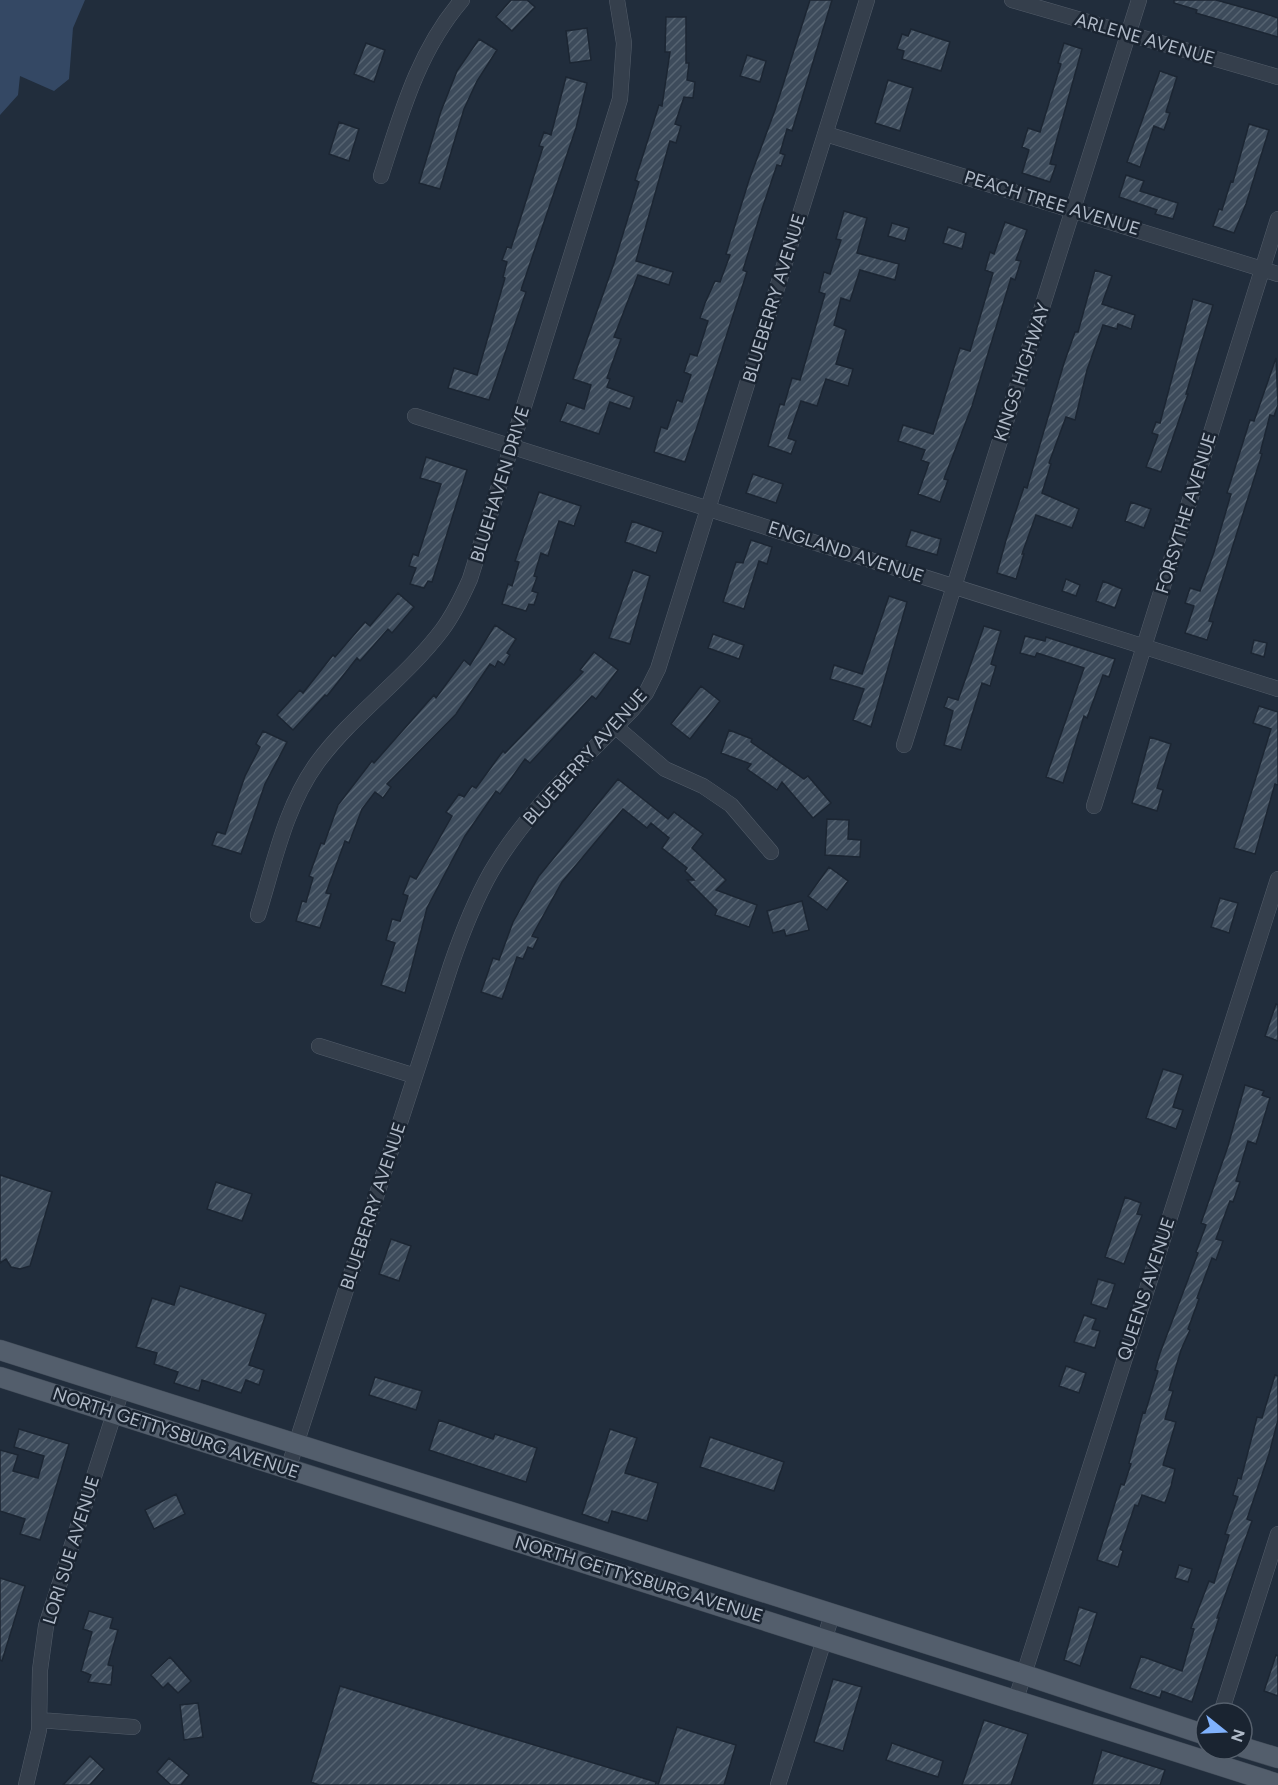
<svg xmlns="http://www.w3.org/2000/svg" width="1278" height="1785" viewBox="0 0 1278 1785" font-family="Figtree,sans-serif">
	<style>
		.water { fill: #344864 }
		.building { fill: url(#building-hatch); stroke: #1c2633; stroke-width: 1.5 }
		.lines { fill: none; stroke-linecap: round; stroke-linejoin: round }
		.minor-casing { stroke: #535d6a; stroke-width: 16 }
		.major-casing { stroke: #3e4855; stroke-width: 21 }
		.minor { stroke: #353f4c; stroke-width: 15 }
		.major { stroke: #535e6c; stroke-width: 20 }
		.labels { text-anchor: middle; dominant-baseline: central; stroke-width: 5; stroke-linejoin: round; paint-order: stroke }
		.street-label { font-size: 18px; fill: #b0bac8; stroke: #1a2431 }
	</style>
	<defs>
		<pattern id="building-hatch" width="6" height="6" patternUnits="userSpaceOnUse" patternTransform="scale(1.5)"><rect width="6" height="6" fill="#3d4b5b"/><path d="M-1 1l2-2M0 6l6-6M5 7l2-2" fill="none" stroke="#566371"/></pattern>
	</defs>
	<rect width="100%" height="100%" fill="#212d3c"/>
	<path class="water" d="M0,0H85L73,28L69,79L54,91L20,76L18,95L0,115Z"/>
	<path class="building" d="M511,0H527L535,7L512,31L496,17Z
		M810,0H832L792,131L787,129L780,153L785,155L781,166L777,165L761,212L743,270L747,272L697,427L685,462L654,452L661,427L667,429L677,400L682,402L691,375L684,372L690,354L697,356L708,321L700,318L705,303L715,281L720,282L730,255L726,254L749,180L775,110Z
		M1174,0H1216L1263,13L1278,18V37L1196,13L1197,10L1174,3Z
		M666,17H686V63H689L687,80L695,82L693,98L684,97L675,124L681,126L676,143L670,141L636,261L673,272L669,285L638,275L614,337L621,339L607,378L610,379L607,387L634,397L630,409L610,402L599,434L560,421L567,403L584,409L591,385L573,379L614,263L639,182L635,180L659,105L662,106L670,52H665Z
		M587,28L591,60L570,63L566,31Z
		M911,29L950,42L941,71L902,59L904,51L897,49L902,34L908,36Z
		M479,39L497,50L477,81L464,109L440,189L419,183L441,111L457,71Z
		M366,43L385,50L374,82L354,74Z
		M1064,43L1082,49L1050,164L1056,165L1050,182L1022,173L1029,150L1022,147L1028,128L1040,132L1061,64L1058,63Z
		M747,55L766,61L760,82L740,76Z
		M1160,71L1177,77L1166,112L1170,113L1164,130L1154,126L1140,167L1127,162Z
		M566,77L587,83L576,128L521,290L526,292L489,400L448,388L454,368L477,375L505,278L503,277L507,262L502,260L507,247L511,248L543,147L539,146L544,132L551,135Z
		M888,80L913,88L900,131L875,123Z
		M339,122L359,129L349,161L329,154Z
		M1249,124L1269,130L1246,204L1234,233L1213,226L1219,209L1222,210L1231,181L1233,182Z
		M1126,175L1144,181L1140,191L1178,203L1173,219L1155,214L1157,210L1119,197Z
		M844,211L867,218L857,253L899,264L895,280L860,270L850,301L841,298L834,325L846,330L836,364L853,369L848,386L826,379L817,406L801,401L788,438L796,441L791,454L768,446L780,404L784,405L792,378L800,380L825,294L819,292L824,272L830,274L841,240L836,239Z
		M1005,222L1027,230L1016,260L1021,261L1015,280L1011,278L972,406L944,479L948,480L940,502L918,494L929,463L921,460L925,450L898,441L903,425L933,434L960,348L970,351L993,273L985,270L990,252L994,254Z
		M892,223L909,228L905,241L888,236Z
		M948,227L966,233L962,249L943,243Z
		M1095,270L1112,276L1102,304L1135,315L1131,329L1118,324L1117,329L1103,325L1087,370L1075,420L1066,417L1049,463L1051,464L1042,493L1079,509L1072,528L1036,515L1022,554H1024L1016,579L997,573L1006,540L1024,487L1027,488L1064,363L1075,332H1078Z
		M1193,299L1213,305L1186,394H1188L1161,472L1146,467L1158,435L1152,433L1156,422L1160,423Z
		M1276,358L1278,405L1274,416L1270,415L1260,453L1262,454L1209,621L1213,622L1207,640L1185,633L1194,606L1185,603L1190,588L1200,591L1214,552L1231,494L1227,493L1250,420L1254,421Z
		M426,457L467,470L432,582L428,581L424,588L410,584L416,568L409,566L413,554L418,556L441,484L420,478Z
		M753,474L783,484L776,503L746,493Z
		M539,492L581,506L574,526L559,521L548,556L541,553L534,576L537,577L532,591L538,593L534,605L529,604L526,611L502,604L508,584L512,586L519,562L515,561Z
		M1131,502L1151,509L1144,528L1125,521Z
		M632,521L663,532L656,553L625,542Z
		M911,530L941,539L937,555L906,546Z
		M751,540L772,547L767,564L759,561L744,609L723,602L736,562L743,563Z
		M633,570L650,576L630,644L609,638Z
		M1066,579L1080,585L1076,596L1062,591Z
		M1103,581L1122,589L1115,608L1096,601Z
		M398,593L414,607L392,633L388,629L360,661L357,658L327,696L325,695L293,730L277,715L300,690L303,693L333,655L335,657L365,622L370,626Z
		M889,596L907,602L871,727L853,720L864,689L830,679L834,665L862,674Z
		M495,625L516,639L507,653L510,655L504,665L498,661L495,667L490,664L456,714L387,784L391,787L383,798L375,792L362,809L349,843L345,841L326,893L331,894L320,928L296,921L302,901L306,902L313,878L309,876L321,843L324,844L338,805L372,761L374,763L434,695L436,698L464,660L470,665Z
		M984,626L1001,631L991,664L996,666L990,686L982,683L961,750L944,745L953,711L944,707L948,697L958,700Z
		M713,634L744,645L739,659L708,648Z
		M1025,636L1045,641L1046,637L1115,659L1109,677L1103,675L1087,718L1084,716L1063,783L1046,777L1084,668L1037,653L1035,657L1020,653Z
		M1254,640L1267,643L1264,657L1251,653Z
		M594,652L618,670L596,699L592,696L530,763L525,759L500,794L496,791L465,836L427,908L405,993L381,985L395,943L386,940L392,919L400,921L408,896L403,894L410,876L416,879L452,816L446,812L459,794L464,797L472,786L476,788L503,751L505,753L583,672L580,670Z
		M701,686L720,701L690,739L671,724Z
		M1259,706L1278,712V785L1275,784L1255,854L1234,848L1271,729L1253,723Z
		M729,730L752,739L751,742L804,779L808,776L831,803L813,818L782,782L777,790L747,769L751,764L721,753Z
		M263,731L287,742L265,784L241,854L212,845L217,832L225,834L245,776L260,747L256,744Z
		M1150,737L1171,744L1157,788L1163,790L1157,811L1132,803Z
		M618,779L668,819L674,812L703,834L692,848L726,880L716,890L757,905L749,927L715,915L717,910L687,880H694L685,871L687,868L662,848L669,838L651,823L647,828L623,809L562,882L532,936L538,938L533,949L528,947L523,959L517,957L502,999L481,992L493,958L499,960L513,922L539,876Z
		M827,819L849,820L848,839L861,840L860,857L825,855Z
		M829,867L848,881L827,910L808,896Z
		M1220,898L1238,903L1229,933L1211,927Z
		M802,901L809,930L786,936L784,930L773,933L767,911Z
		M1276,1004L1278,1005V1041L1265,1036Z
		M1163,1069L1183,1075L1173,1107L1183,1110L1176,1129L1146,1118Z
		M1245,1085L1264,1091L1262,1095L1270,1098L1256,1144L1248,1141L1236,1181L1240,1182L1233,1202L1230,1201L1216,1239L1223,1241L1216,1260L1212,1258L1197,1298L1199,1299L1188,1329L1190,1330L1181,1350L1169,1390L1173,1391L1165,1419L1176,1422L1163,1465L1175,1469L1171,1486L1165,1503L1142,1495L1138,1506L1135,1505L1120,1549L1123,1551L1118,1567L1097,1560L1121,1484L1124,1485L1131,1464L1129,1463L1143,1412L1145,1413L1158,1371L1155,1370L1160,1353L1198,1253L1196,1252L1206,1225L1201,1223L1228,1146Z
		M0,1175L52,1192L30,1266L20,1269L11,1267L6,1259L0,1263Z
		M216,1182L252,1194L242,1221L207,1209Z
		M1125,1197L1141,1203L1137,1214L1142,1215L1124,1264L1105,1257Z
		M391,1239L411,1246L399,1281L379,1274Z
		M1098,1279L1115,1284L1107,1309L1091,1304Z
		M180,1286L266,1314L249,1365L264,1370L259,1385L246,1380L241,1393L202,1380L199,1391L174,1383L178,1372L154,1364L157,1353L136,1347L152,1298L174,1305Z
		M1084,1315L1096,1319L1092,1329L1100,1331L1095,1348L1074,1342Z
		M1066,1366L1086,1373L1079,1393L1059,1386Z
		M1275,1375L1278,1376V1420L1269,1454L1247,1519L1252,1521L1217,1618H1219L1192,1702L1162,1691L1160,1698L1130,1688L1141,1656L1182,1671L1194,1629L1191,1628L1209,1581L1214,1583L1229,1535L1225,1534L1238,1497L1233,1495L1238,1478L1241,1479L1257,1417L1262,1418Z
		M375,1377L422,1391L416,1410L369,1395Z
		M439,1420L493,1439L495,1434L537,1448L526,1482L429,1450Z
		M19,1429L69,1444L40,1540L20,1534L25,1519L0,1511V1450L18,1455L13,1471L38,1478L44,1456L14,1447Z
		M610,1429L637,1438L625,1473L658,1483L647,1521L612,1511L608,1523L582,1514Z
		M710,1437L784,1462L774,1491L700,1467Z
		M176,1494L185,1514L154,1529L145,1510Z
		M1179,1565L1192,1569L1188,1582L1175,1578Z
		M0,1578L25,1586L2,1661L0,1660Z
		M1079,1607L1097,1613L1080,1666L1064,1660Z
		M89,1611L113,1618L110,1628L118,1630L108,1665L113,1666L111,1685L88,1682L91,1675L81,1671L92,1632L83,1629Z
		M1276,1655L1278,1656V1696L1264,1691Z
		M170,1657L191,1681L178,1693L168,1683L163,1688L151,1675Z
		M833,1679L862,1687L843,1751L814,1742Z
		M340,1686L656,1782L655,1785H319L311,1782Z
		M198,1703L203,1737L184,1740L180,1705Z
		M984,1720L1028,1734L1011,1785H962Z
		M677,1727L736,1745L724,1785H658Z
		M892,1743L943,1761L938,1777L886,1760Z
		M1102,1750L1165,1770L1160,1785H1092Z
		M90,1756L104,1769L90,1785H63Z
		M169,1758L189,1775L181,1785H171L157,1772Z"/>
	<g class="lines">
		<g class="minor-casing">
			<path id="minor" d="M1012,0L1278,77
				M826,134L1278,274
				M381,176C401,114 418,51 462,0
				M415,416L1278,689
				M616,727L665,769L703,786L731,805L771,852
				M904,745L1139,0
				M1094,806L1278,219
				M258,915C274,864 285,807 317,763C353,714 405,679 442,630C454,614 462,597 470,579L620,99L624,43L617,0
				M319,1046L415,1076
				M288,1469L451,965C462,933 474,902 491,872C527,810 582,761 632,710L646,693L658,669L867,0
				M1016,1699L1278,879
				M1221,1713L1278,1534
				M39,1720L133,1727
				M26,1785L39,1730L40,1670L46,1626L122,1389
				M778,1785L832,1615"/>
		</g>
		<g class="major-casing">
			<path id="major" d="M0,1350L1022,1674L1206,1735
				M0,1377L1278,1784
				M1242,1747L1278,1758"/>
		</g>
		<use href="#minor" class="minor"/>
		<use href="#major" class="major"/>
	</g>
	<g class="labels">
		<g class="street-label">
			<text transform="translate(1145 39) rotate(16)">ARLENE AVENUE</text>
			<text transform="translate(1052 203) rotate(17)">PEACH TREE AVENUE</text>
			<text transform="translate(774 298) rotate(-73)">BLUEBERRY AVENUE</text>
			<text transform="translate(1022 372) rotate(-72)">KINGS HIGHWAY</text>
			<text transform="translate(500 484) rotate(-73)">BLUEHAVEN DRIVE</text>
			<text transform="translate(1186 513) rotate(-73)">FORSYTHE AVENUE</text>
			<text transform="translate(846 552) rotate(18)">ENGLAND AVENUE</text>
			<text transform="translate(585 757) rotate(-48)">BLUEBERRY AVENUE</text>
			<text transform="translate(373 1206) rotate(-72)">BLUEBERRY AVENUE</text>
			<text transform="translate(1146 1289) rotate(-72)">QUEENS AVENUE</text>
			<text transform="translate(176 1433) rotate(18)">NORTH GETTYSBURG AVENUE</text>
			<text transform="translate(71 1550) rotate(-73)">LORI SUE AVENUE</text>
			<text transform="translate(639 1579) rotate(17)">NORTH GETTYSBURG AVENUE</text>
		</g>
	</g>
	<g transform="translate(1224 1731) rotate(108)"><circle r="28" fill="#1a2431" stroke="#56606d" stroke-width="1.5"/>
	<path d="M0-4.5L10 22L0 15L-10 22Z" fill="#80b2fd"/>
	<text y="-9" font-size="16" font-weight="bold" text-anchor="middle" fill="#b0bac8">N</text>
	</g>
</svg>
